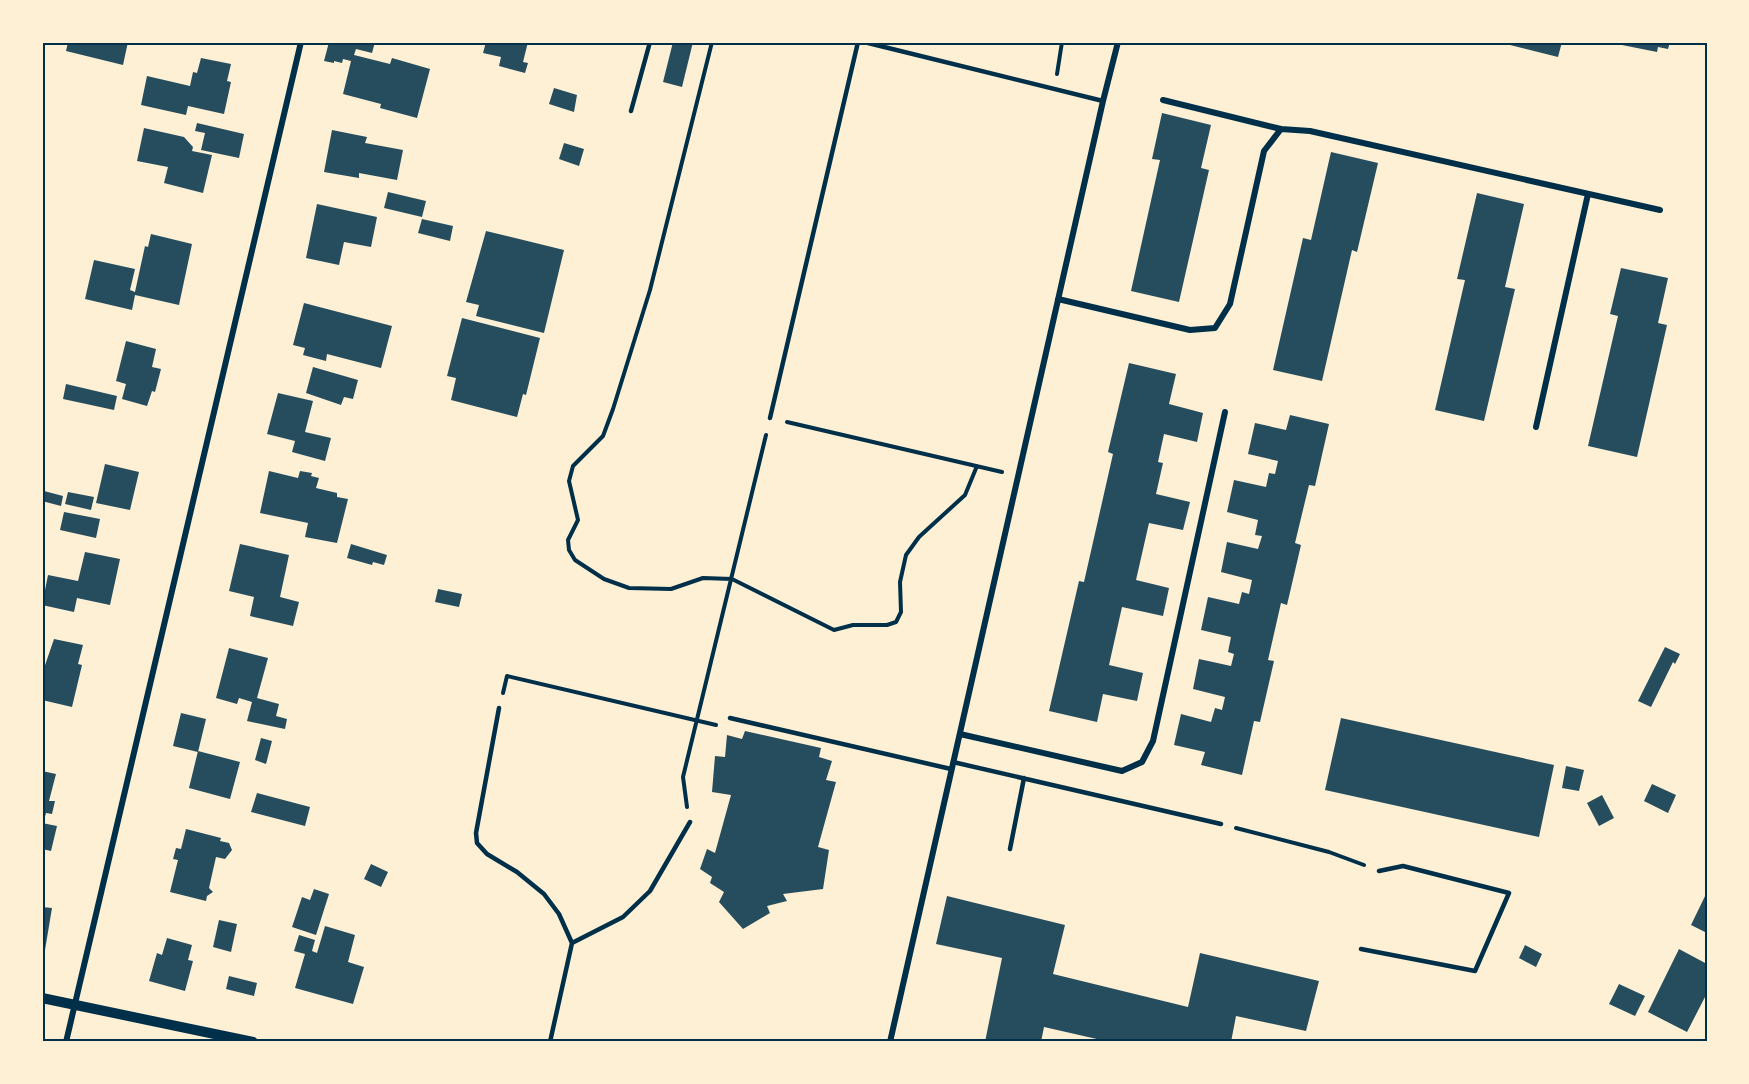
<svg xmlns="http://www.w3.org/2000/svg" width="1749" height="1084" viewBox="0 0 1749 1084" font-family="Rubik,sans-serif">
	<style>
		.building { fill: #264d5e }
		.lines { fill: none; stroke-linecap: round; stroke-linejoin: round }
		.path { stroke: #003049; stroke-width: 4 }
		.service { stroke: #003049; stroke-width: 4.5 }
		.minor { stroke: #003049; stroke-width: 6 }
		.tertiary { stroke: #003049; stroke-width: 10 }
		.neatline { fill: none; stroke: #003049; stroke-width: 2 }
	</style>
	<rect width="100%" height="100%" fill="#fdf0d5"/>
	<path class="building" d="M68,42H128L123,65L66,51Z
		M329,42H375L372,53L356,49L354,55L390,64L392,58L430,69L417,118L380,108L381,104L343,94L351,61L343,59L342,63L334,61V63L324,61Z
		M486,42H528L523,62L528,63L525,73L499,66L501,57L483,53Z
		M673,42H693L682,87L663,82Z
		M1498,42H1562L1558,57Z
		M1670,42L1668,49L1658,47L1657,52L1612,43Z
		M201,58L231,64L227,81L231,82L224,114L188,106L186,115L141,105L147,76L190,86L193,72L197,73Z
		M554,88L577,95L574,112L549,104Z
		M1162,113L1211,125L1201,168L1209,170L1179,302L1131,291L1160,160L1152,159Z
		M197,123L244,134L239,158L201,150L205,133L195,131Z
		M144,128L184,137L193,147L192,151L212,155L203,193L164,183L168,167L137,161Z
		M332,130L367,137L365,143L403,150L397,180L359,173V178L324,172Z
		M564,143L584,149L579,166L559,159Z
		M1331,152L1378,163L1357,252L1352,250L1322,381L1273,370L1303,238L1311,240Z
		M388,192L426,201L422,217L384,208Z
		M1477,193L1524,204L1505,287L1515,289L1484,421L1435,410L1465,280L1457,279Z
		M317,204L377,217L371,247L344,242L339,265L306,258Z
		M422,219L453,226L450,241L418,233Z
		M486,231L564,250L544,333L476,316L479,305L466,302Z
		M151,234L192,244L179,305L135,295L132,310L85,299L94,260L135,269L130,290L135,292L145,246L148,247Z
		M1621,268L1668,278L1658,323L1667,325L1637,457L1588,446L1618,316L1610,314Z
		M304,303L392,326L381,368L327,354L326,361L303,355L305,348L293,345Z
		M462,318L540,338L526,395L523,394L517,417L451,400L456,378L447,376Z
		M126,341L156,349L152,367L161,369L155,392L152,391L147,406L122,399L126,384L116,381Z
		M1129,363L1176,374L1169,404L1203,413L1197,442L1164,434L1158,462L1163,463L1156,494L1190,502L1183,530L1149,523L1136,580L1169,588L1163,616L1122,607L1109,665L1143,673L1137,701L1103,694L1097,722L1049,711L1079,581L1084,582L1113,454L1108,452Z
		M313,367L358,380L353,399L344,397L341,405L306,393Z
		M66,384L117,396L114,410L63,399Z
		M278,393L313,401L305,432L331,438L325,461L292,452L295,441L267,434Z
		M1290,415L1329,424L1315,486L1309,485L1295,543L1301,545L1287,605L1281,603L1268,660L1274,661L1260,722L1254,721L1242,775L1201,765L1205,752L1174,745L1181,714L1211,722L1215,708L1222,710L1225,697L1193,689L1199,659L1231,666L1234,654L1228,652L1231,637L1201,630L1208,597L1239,604L1242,592L1249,594L1252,580L1221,572L1227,542L1258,549L1262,536L1255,535L1258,520L1227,512L1234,480L1266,487L1269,473L1275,474L1278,461L1248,454L1255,423L1286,430Z
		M105,464L139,472L130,510L96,503Z
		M269,471L298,478L300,471L312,473L311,476L319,478L316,488L337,493V497L348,499L337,543L305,537L308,523L260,513Z
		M44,491L63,496L61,506L42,501Z
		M68,492L94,497L91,510L65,504Z
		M64,512L100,519L96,538L60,530Z
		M240,544L289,555L280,597L299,602L293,626L250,616L254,597L229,591Z
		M351,544L387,555L384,565L373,562L372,565L347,558Z
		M85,552L120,559L110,605L77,598L74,612L42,605L48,575L78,581Z
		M438,589L462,594L459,607L435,602Z
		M54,639L83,645L78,664L82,665L72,707L42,700V674Z
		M1665,647L1680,654L1675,664L1673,662L1651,707L1638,701Z
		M229,648L268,658L257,698L279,704L276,716L287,719L285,729L247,721L252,702L239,698L237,704L216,698Z
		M181,713L206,719L198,752L173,746Z
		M1341,718L1554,765L1539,837L1325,790Z
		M745,731L821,748L819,757L832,761L826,780L836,782L818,847L829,850L823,889L783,894L787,901L767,906L770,913L743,929L719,902L724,892L710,883L712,877L700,869L707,849L715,853L731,795L712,792L715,756L725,757L727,735L742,739Z
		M261,738L272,741L266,764L255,760Z
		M198,751L240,762L230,799L189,788Z
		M1566,766L1584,770L1579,791L1562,788Z
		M42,771L56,774L49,801H55L52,814L46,813L44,820Z
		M1652,784L1676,795L1668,813L1644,801Z
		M257,793L310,807L305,826L251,812Z
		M1602,795L1614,818L1599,826L1587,803Z
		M42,823L57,826L51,851L42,849Z
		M186,829L221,838L220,841L229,843L232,850L225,859L216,857L209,888L213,892L207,896L206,901L170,892L178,860L173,859L176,848L181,849Z
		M371,864L388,872L381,887L364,879Z
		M314,889L329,894L316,935L292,927L302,897L310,900Z
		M1707,892V933L1691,925Z
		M947,896L1065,925L1053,974L1188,1007L1200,953L1319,981L1306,1031L1236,1016L1231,1042H1110L1044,1027L1041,1042H985L1002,958L936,944Z
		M42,907L52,908L45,950H42Z
		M219,920L237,924L231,952L213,947Z
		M325,926L355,935L348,962L364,967L353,1004L295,988L305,954L294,951L299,935L315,940L312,951L317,953Z
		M167,938L192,945L188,960L193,961L185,991L149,981L157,953L162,955Z
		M1525,945L1542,954L1536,967L1519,958Z
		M1679,949L1707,964L1705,997L1687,1032L1648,1012Z
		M229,976L257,983L254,996L226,989Z
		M1619,984L1645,996L1635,1016L1609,1004Z"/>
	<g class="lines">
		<path class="path" d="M712,42L650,290L613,409L603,436L573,466L569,481L578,520L568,540L569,550L575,560L604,579L629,588L671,589L703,578L732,579L834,630L853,625H887L896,622L901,612L900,582L906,555L919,537L965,495L977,466
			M1057,74L1062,42
			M787,422L1002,472
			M503,693L507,676L716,725
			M687,807L683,777L766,435
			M1236,828L1329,852L1364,865"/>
		<path class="service" d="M864,42L1103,101
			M631,111L650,42
			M770,418L858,42
			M499,708L476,833L477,843L487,854L517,872L544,894L559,914L572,943L550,1042
			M730,718L951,769
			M953,762L1221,824
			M1010,849L1024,778
			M572,943L623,917L650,891L690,822
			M1361,949L1475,971L1509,893L1403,866L1379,871"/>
		<path class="minor" d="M1163,100L1281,129
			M1058,299L1190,330L1215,328L1230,304L1264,151L1281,129L1310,131L1660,210
			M1536,427L1588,194
			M960,734L1122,771L1142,762L1153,741L1225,412
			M66,1042L301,42
			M890,1042L1103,101L1118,42"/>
		<path class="tertiary" d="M42,998L253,1042"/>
	</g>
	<rect width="1749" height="1084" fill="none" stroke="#fdf0d5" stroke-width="87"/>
	<rect x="44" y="44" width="1662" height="996" class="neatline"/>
</svg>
